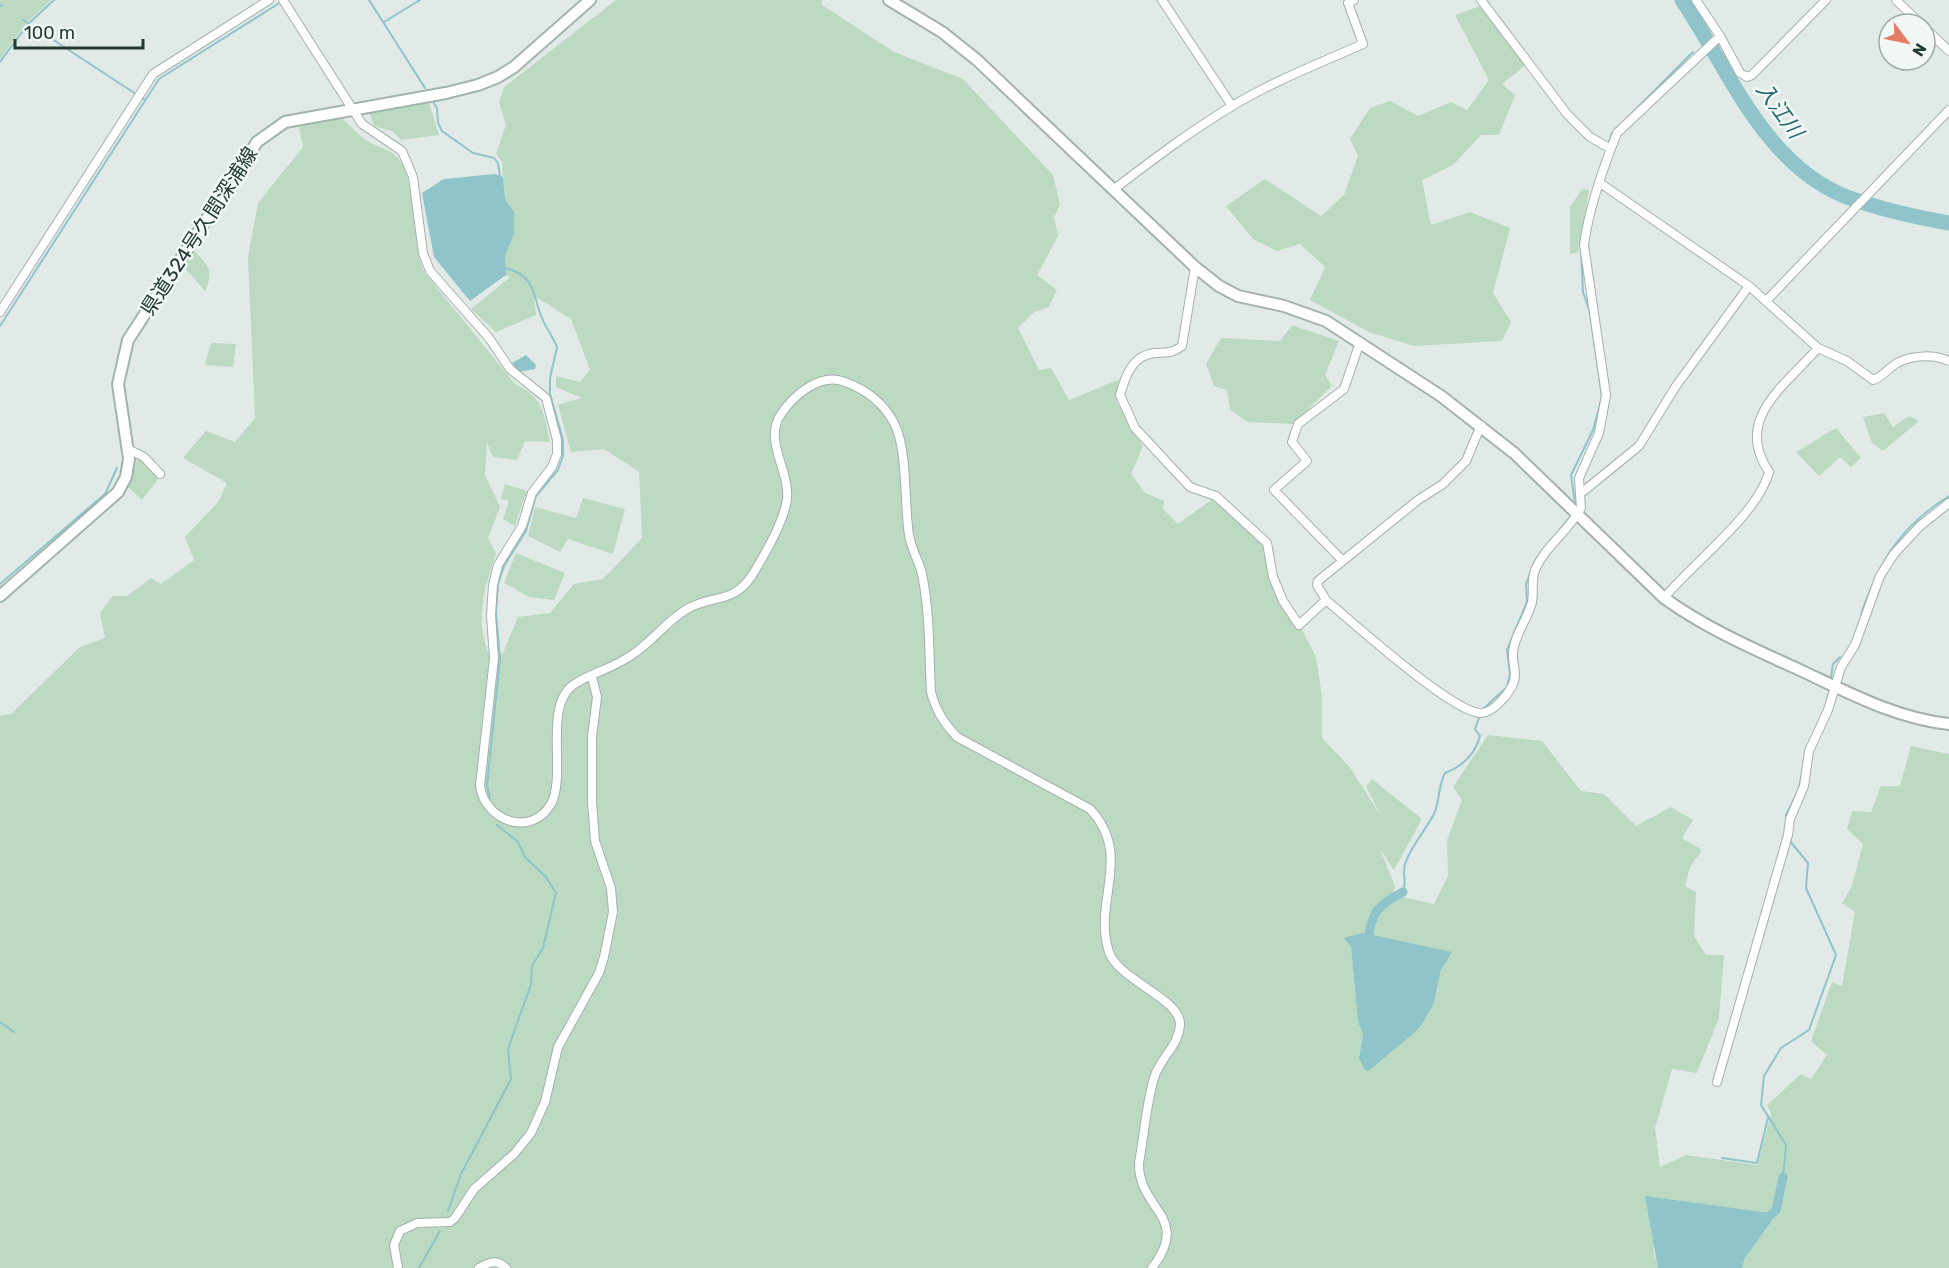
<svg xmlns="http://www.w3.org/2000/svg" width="1949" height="1268" viewBox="0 0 1949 1268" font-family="Rubik,'Noto Sans JP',sans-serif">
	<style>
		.green { fill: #bcdac2; fill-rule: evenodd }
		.water { fill: #8ec4ca }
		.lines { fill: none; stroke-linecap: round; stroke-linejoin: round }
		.stream { stroke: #8ec4ca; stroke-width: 2 }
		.canal { stroke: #8ec4ca; stroke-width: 9 }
		.river { stroke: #8ec4ca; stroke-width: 15 }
		.minor-casing { stroke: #a4b1ac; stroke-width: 10 }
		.tertiary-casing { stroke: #a4b1ac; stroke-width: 14 }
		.secondary-casing { stroke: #a1b5ad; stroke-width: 14 }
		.minor { stroke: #fff; stroke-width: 8 }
		.tertiary { stroke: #fff; stroke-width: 10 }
		.secondary { stroke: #fff; stroke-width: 10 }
		.labels { text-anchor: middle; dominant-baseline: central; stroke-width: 5; stroke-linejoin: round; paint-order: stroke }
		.street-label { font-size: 20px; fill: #233932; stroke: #f1f7f4 }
		.water-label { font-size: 21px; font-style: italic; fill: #23676f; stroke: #f1f7f4 }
	</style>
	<rect width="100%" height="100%" fill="#e1eae6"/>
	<path class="green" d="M0,0H51L28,21L0,59Z
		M616,0H822V5L894,52L963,79L1053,175L1060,204L1054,218L1058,236L1037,275L1057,290L1049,307L1034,312L1018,328L1039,370L1051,368L1069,400L1118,380L1117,402L1143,446L1131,474L1145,493L1164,501L1163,509L1178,524L1214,498L1264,544L1269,581L1287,616L1302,630L1316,657L1322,697V738L1349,766L1381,816L1366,786L1372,779L1422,819L1394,870L1380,849L1395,886L1393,895L1434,904L1448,876L1447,840L1462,800L1453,787L1488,735L1542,741L1581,791L1604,794L1636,826L1671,807L1693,820L1682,838L1702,850L1690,867L1685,886L1696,892L1694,936L1706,955H1724L1719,1018L1697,1073L1672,1069L1655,1128L1660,1167L1686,1155L1758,1165L1771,1113L1767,1105L1801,1074L1811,1079L1827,1055L1811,1041L1832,982L1842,986L1855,912L1842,903L1852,886L1863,844L1847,829L1852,811L1871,812L1881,786H1900L1911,746L1949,754V1268H1742L1745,1258L1771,1222L1653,1248L1658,1268H0V716L11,714L80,647L105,638L100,613L113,596H127L151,578L161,584L194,560L185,537L219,501L227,483L183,458L206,431L235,442L255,418L248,257L258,203L303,147L299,127L342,118C350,125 357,134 366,140C378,148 393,149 401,162C416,186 411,240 424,272L515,384C544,397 544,414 550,442L525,441L517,460L493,457L487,443L485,475L500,507L488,538L496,554C484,588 474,622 490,656L503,653L518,617L550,613L574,584L603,579L642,538L639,472L604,449L571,452L558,405L582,398L556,387V376L580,382L590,370L571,319L534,296L536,315L496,332L471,309L510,277L506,275L505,256L514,234V212L505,199L502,162L496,154L506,125L499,102L504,87ZM1351,947L1451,952L1441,970L1434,1003L1359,1058L1363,1034L1358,1021Z
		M1480,6L1526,65L1502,84L1515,95L1499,135H1481L1453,165L1422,180L1431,225L1470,212L1510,228L1493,293L1511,322L1502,341L1414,346L1369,332L1310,300L1325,267L1300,244L1277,251L1253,239L1226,206L1265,179L1321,216L1344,195L1358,156L1350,139L1370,108L1390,101L1418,116L1451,102L1467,110L1489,80L1455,15Z
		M429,103L439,135L401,140L392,131L374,126L370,114Z
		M1582,189L1589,190L1578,252L1570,254V207Z
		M193,250C209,265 214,271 205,291L184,267Z
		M1292,325L1339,341L1325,375L1332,386L1293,424L1248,422L1230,410L1227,390L1214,386L1206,364L1221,338L1280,341Z
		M211,343L236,344L233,367L205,365Z
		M1884,413L1893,427L1909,416L1919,421L1883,451L1872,443L1863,417Z
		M1836,428L1861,458L1851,467L1840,457L1819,476L1796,452Z
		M138,458L158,479L142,500L128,487Z
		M505,484L527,491L515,526L503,519L509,501L501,499Z
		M583,498L625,509L613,554L568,539L560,552L528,536L535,507L576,518Z
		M516,553L565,573L554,600L529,597L504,583Z"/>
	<path class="water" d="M495,174L503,177L505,199L514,212V234L505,256L506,275L470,301L434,257L422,193L444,179Z
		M526,355L536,365L535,369L519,372L512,363Z
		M1363,933L1452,952L1441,970L1434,1003L1422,1024L1413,1034L1368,1071L1365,1070L1359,1058L1363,1034L1358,1022L1351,947L1344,938Z
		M1645,1196L1769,1213L1771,1222L1745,1258L1742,1268H1658Z"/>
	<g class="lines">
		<path class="stream" d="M369,0L425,88
			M0,5L2,6
			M23,20L145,100
			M384,22L420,0
			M0,62L28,24L54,0
			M433,102L437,108L438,123L442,131L473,153L494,158L498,163L500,176
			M1608,145L1612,133L1693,52
			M1583,228L1588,207
			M0,326L159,79L281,2
			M1575,503L1571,475L1593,430L1602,397L1590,312L1583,292L1581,248
			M1553,538L1568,519
			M0,584L105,494L117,468
			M1861,614C1880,560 1900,527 1949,496
			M1831,678L1833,664L1840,657
			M1482,710L1507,687L1510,674L1507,650L1527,602L1526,584L1536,560
			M1806,749L1826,706L1828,694
			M490,799L487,785L500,659L496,613L498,584L504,566L526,531L536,496L558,470L563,456V440L550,394V378L557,347C553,337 546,328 542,318C532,295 537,277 506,268
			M1786,826V815L1799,789L1804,761
			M1403,892C1407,883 1402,874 1405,864C1411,846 1425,831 1434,814C1440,801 1438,786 1445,773C1463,766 1475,755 1480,736L1475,729L1480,715
			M0,1022L14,1032
			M1722,1158L1757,1163L1768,1118
			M1783,1177L1786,1145L1761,1105L1764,1076L1781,1048L1809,1030L1836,955L1806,888L1808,863L1789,840
			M448,1211L461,1174L511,1079L508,1049L531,984L532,966L543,948L556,893L546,877L525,857L518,842L497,825
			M419,1268L440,1231"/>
		<path class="canal" d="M1367,945C1373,913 1373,908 1403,892
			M1762,1223L1776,1210L1783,1177"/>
		<path class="river" d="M1682,0C1728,68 1764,165 1847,197C1879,209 1915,217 1949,223"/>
		<g class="minor-casing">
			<path id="minor" d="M283,0L362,124L402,151L413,177L423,253L430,271L489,338L510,369L546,398L557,440V454L552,467L532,493L522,526L498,565L493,585L491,615L494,658L480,786C485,821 531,838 551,804C567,774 543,707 573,685C592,672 616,668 636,652C654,639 668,620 687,609C716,593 735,606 756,569C767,550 784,521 787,499C790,470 763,441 781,414C794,395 820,372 845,382C867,390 883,402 894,423C908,449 904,505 909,535C911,549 919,561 922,574C930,612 929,654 931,692C936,711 944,723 957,737L1090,809C1134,856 1092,901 1109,952C1118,980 1182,999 1180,1025C1178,1047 1160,1058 1154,1078C1146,1105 1144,1136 1139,1163C1138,1210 1192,1216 1152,1268
				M1162,0L1232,106
				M1481,0L1567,114L1590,137L1611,149
				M1696,0L1720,36L1740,73L1747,77L1752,75L1826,0
				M1896,0L1921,24
				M1925,28L1949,51
				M1600,183L1749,286L1818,348L1847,361L1873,380C1883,377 1888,368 1897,363C1913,355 1933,354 1949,361
				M1113,190C1151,161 1189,132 1229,108C1271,82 1318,64 1363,44L1348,3L1354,0
				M1195,267L1182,346C1172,354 1166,352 1155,353C1132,355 1125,377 1120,395L1135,428L1190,487L1216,496L1267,543L1273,577L1283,601L1299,625L1326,600L1317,585L1318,581L1418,500L1443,484L1466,461L1481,425
				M1767,300L1949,110
				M0,312L153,74L269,0
				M128,449L144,457L160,474
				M1580,494L1639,446L1676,386L1749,286
				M1342,560L1274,490L1307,461L1292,442L1298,424L1344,389L1360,342
				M1664,598C1693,563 1758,514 1769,472C1733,419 1785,386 1818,348
				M1326,600C1352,622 1452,712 1480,713C1492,714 1508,695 1513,684C1518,674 1512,664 1513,653C1514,635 1528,619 1532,602C1534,591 1531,581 1535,570C1545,546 1569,531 1581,508L1579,478L1599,433L1606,395L1584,245C1589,207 1603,168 1617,133L1720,36
				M1717,1082L1788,835L1790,819L1804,786L1809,751L1828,710L1841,667L1855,645L1880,576L1894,554L1920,526L1949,503
				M398,1268L394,1245L400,1231L417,1223L450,1222L455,1218L474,1189L514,1154L531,1133L545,1102L558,1047L599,973L604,957L613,912L611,888L595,841L592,802V737L597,697L592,677
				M479,1268C489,1262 497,1259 506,1268"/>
		</g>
		<g class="tertiary-casing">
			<path id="tertiary" d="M889,0L942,32L977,60L1195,267L1219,286L1238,296L1284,306L1326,321L1441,396L1514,453L1664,598C1707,629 1754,649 1802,671C1849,693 1898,719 1949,724"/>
		</g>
		<g class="secondary-casing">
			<path id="secondary" d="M0,596L118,492L126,477L129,459L118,384L128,340L257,142L285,122L446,93L478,85L498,77L514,67L590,0"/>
		</g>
		<use href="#minor" class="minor"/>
		<use href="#tertiary" class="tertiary"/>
		<use href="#secondary" class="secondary"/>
	</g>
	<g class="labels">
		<g class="street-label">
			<text transform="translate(199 231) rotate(-57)">県道324号久間深浦線</text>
		</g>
		<g class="water-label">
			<text transform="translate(1780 110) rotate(54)">入江川</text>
		</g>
	</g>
	<g transform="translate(1907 42) rotate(122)"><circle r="28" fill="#f1f7f4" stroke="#9faba6" stroke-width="1.5"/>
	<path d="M0-4.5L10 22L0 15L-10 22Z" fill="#e57d65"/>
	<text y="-9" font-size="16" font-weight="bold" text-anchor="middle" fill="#233932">N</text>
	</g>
	<path d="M15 39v9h128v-9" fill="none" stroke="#233932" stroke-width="3"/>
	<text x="24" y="39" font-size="18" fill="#233932" stroke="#f1f7f4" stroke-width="4.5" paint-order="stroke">100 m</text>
</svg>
